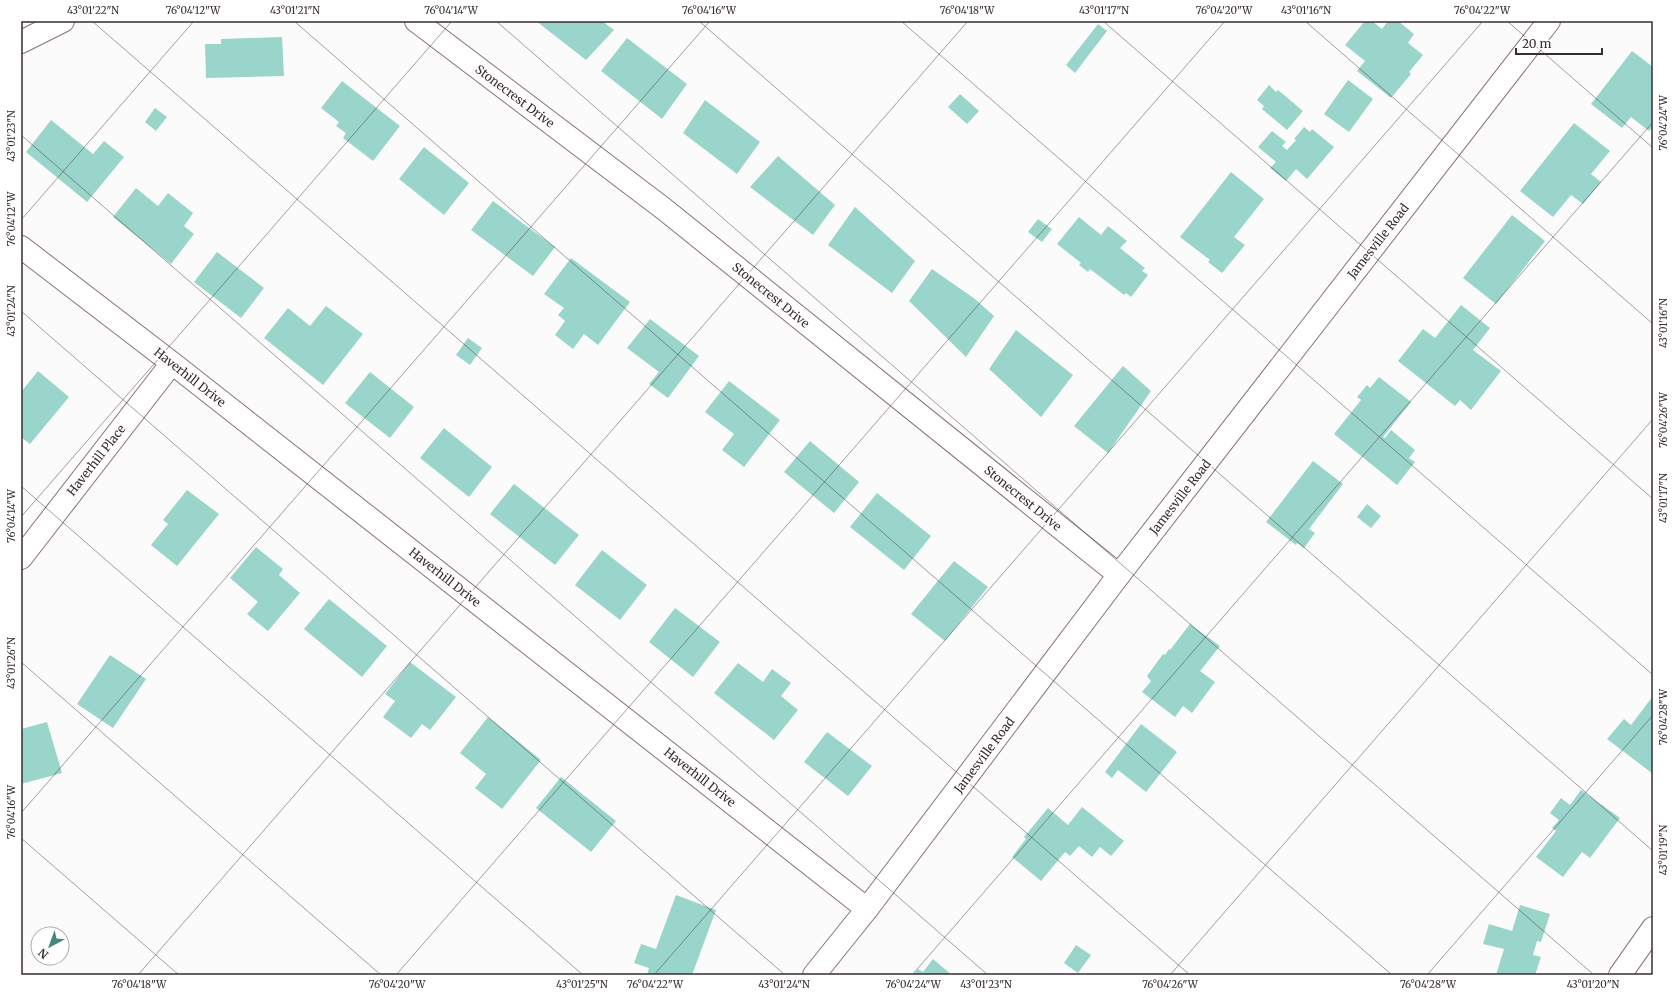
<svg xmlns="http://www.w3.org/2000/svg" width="1674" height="996" viewBox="0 0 1674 996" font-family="Merriweather,serif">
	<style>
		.building { fill: #9ad5cc }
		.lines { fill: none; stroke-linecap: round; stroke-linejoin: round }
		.street-casing { stroke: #8a707f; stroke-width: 24 }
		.secondary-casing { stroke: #8a707f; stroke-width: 24 }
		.street { stroke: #fff; stroke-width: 22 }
		.secondary { stroke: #fff; stroke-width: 22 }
		.ticks { fill: none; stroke: #382d33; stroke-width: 1; stroke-opacity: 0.45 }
		.labels { text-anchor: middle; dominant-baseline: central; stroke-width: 4; stroke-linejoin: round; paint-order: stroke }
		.street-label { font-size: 12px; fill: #382d33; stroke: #fff }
		.neatline { fill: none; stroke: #382d33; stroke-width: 1.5 }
		.ticks-label { font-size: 10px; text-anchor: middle; fill: #382d33 }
	</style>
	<rect width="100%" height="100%" fill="#fbfbfb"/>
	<path class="building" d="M536,21H602L614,30L586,60Z
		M1365,21H1372L1382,29L1388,21H1398L1414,34L1408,43L1423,55L1409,72L1411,74L1391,98L1357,71L1365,61L1345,45Z
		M1098,24L1107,31L1075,73L1066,65Z
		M282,37L284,76L206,78L205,44H221V39Z
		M627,38L687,84L662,119L601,71Z
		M1632,51L1653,67V126L1649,131L1631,117L1622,128L1591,104Z
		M1348,80L1373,99L1349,132L1324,114Z
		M342,81L400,126L373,161L343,138L346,133L336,126L339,122L321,108Z
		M1269,85L1276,92L1278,90L1303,111L1287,130L1262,109L1264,106L1257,100Z
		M960,94L979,111L967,124L948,107Z
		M705,100L760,142L737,174L683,133Z
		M155,108L167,117L156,131L145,122Z
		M51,120L93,154L104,141L124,157L87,202L26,152Z
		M1574,123L1610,151L1591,174L1601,182L1583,204L1571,195L1553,217L1520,191Z
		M1304,127L1310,132L1312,129L1334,147L1307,179L1296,169L1286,181L1270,168L1276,162L1258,147L1272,131L1286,142L1282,146L1287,150L1296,140L1294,139Z
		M424,147L469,183L444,215L399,179Z
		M778,156L835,205L813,235L750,187Z
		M1231,172L1264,199L1234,237L1245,245L1222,273L1208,262L1210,260L1180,237Z
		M136,188L158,206L168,193L193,213L184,226L194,234L171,264L113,217Z
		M493,201L555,247L533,276L471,230Z
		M855,207L915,261L892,293L828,245Z
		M1512,215L1545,241L1496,304L1463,278Z
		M1079,217L1101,235L1108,226L1127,241L1120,248L1145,268L1142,271L1148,275L1131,297L1126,293L1124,295L1090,269L1088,272L1079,265L1081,263L1057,244Z
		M1038,219L1052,229L1042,242L1028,232Z
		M217,252L264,288L241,318L194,282Z
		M571,258L630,302L598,345L584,334L573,349L555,335L565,321L558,315L564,308L544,294Z
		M932,269L975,299L994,316L966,357L909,301Z
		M1461,305L1490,328L1473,350L1501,371L1471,410L1460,400L1455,406L1398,361L1423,329L1435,338Z
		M326,306L363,334L323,385L264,338L288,308L310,326Z
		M650,319L699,356L668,398L649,384L659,372L627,348Z
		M1016,330L1073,375L1041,417L989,369Z
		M468,338L482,348L470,365L456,355Z
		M1123,366L1151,391L1108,453L1074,426Z
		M38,371L69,397L30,444L21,437V392Z
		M370,372L414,407L390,438L345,403Z
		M1379,377L1411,402L1383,437L1385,438L1391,430L1415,450L1409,458L1415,462L1397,485L1334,434L1361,400L1357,397L1367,385L1370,388Z
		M729,381L780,420L744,467L722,450L734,434L705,412Z
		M444,428L492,467L469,497L420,458Z
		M810,441L859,482L834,513L784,472Z
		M1313,461L1343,484L1309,529L1315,533L1304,548L1297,543L1296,545L1266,522Z
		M514,484L579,535L555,565L490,514Z
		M187,490L219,514L177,566L151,545L168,524L163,520Z
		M877,493L931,536L904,570L850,527Z
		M1367,504L1381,516L1371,528L1357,517Z
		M256,547L283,569L279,575L300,593L268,631L247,614L258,602L230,578Z
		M602,550L647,585L620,620L575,585Z
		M954,561L988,587L945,641L911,614Z
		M329,599L387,646L362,677L304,629Z
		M675,608L720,642L693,677L649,642Z
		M1190,624L1220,646L1200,671L1215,682L1192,713L1183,706L1175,717L1142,692L1151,681L1147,676L1163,654L1165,655L1169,649L1170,650Z
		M110,655L146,679L113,728L77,704Z
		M410,662L456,697L430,730L422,724L411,738L383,717L395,701L385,694Z
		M738,663L763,682L772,669L791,683L781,696L798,710L774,740L714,693Z
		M1653,696V774L1607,739L1624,719L1631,725Z
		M488,717L541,760L502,809L475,788L486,774L460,753Z
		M47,722L62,773L21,784V729Z
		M1141,724L1177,752L1146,792L1118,770L1112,778L1105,772Z
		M827,732L872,766L848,796L804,762Z
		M561,777L616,821L591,852L536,808Z
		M1581,790L1620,818L1590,858L1582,852L1563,877L1536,857L1556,831L1552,828L1559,820L1550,813L1561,798L1570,805Z
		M1082,807L1124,841L1111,856L1100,847L1092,857L1079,846L1070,856L1065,852L1041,881L1012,857L1026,839L1024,837L1048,808L1068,825Z
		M676,895L716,910L692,975H647L649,968L634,963L641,944L656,949Z
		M1520,905L1550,914L1541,942L1537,941L1533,955L1541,957L1535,975H1496L1504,949L1483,944L1489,924L1512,931Z
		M1076,945L1091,955L1078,973L1064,963Z
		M933,959L952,975H913L918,969L923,972Z"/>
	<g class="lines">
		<g class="street-casing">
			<path id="street" d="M416,21L664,209L1119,575
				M21,42L63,21
				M21,247L172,363L867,909
				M21,558L172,363
				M1620,975L1653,928"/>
		</g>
		<g class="secondary-casing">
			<path id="secondary" d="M814,975L867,909L1119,575L1549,21"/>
		</g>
		<use href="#street" class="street"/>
		<use href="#secondary" class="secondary"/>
	</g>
	<path class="ticks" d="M92,21L1190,975M294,21L1392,975M496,21L1594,975M699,21L1653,851M901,21L1653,675M1103,21L1653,499M1305,21L1653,324M1507,21L1653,148M21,135L988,975M21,220L194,21M21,311L785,975M21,486L583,975M21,517L452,21M21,662L381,975M21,813L710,21M21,838L179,975M138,975L968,21M396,975L1225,21M654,975L1483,21M912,975L1653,122M1170,975L1653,419M1427,975L1653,715"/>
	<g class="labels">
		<g class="street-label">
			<text transform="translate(515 96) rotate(37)">Stonecrest Drive</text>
			<text transform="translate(1378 241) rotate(-52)">Jamesville Road</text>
			<text transform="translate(771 295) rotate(39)">Stonecrest Drive</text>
			<text transform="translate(190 377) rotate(38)">Haverhill Drive</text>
			<text transform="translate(96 460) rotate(-52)">Haverhill Place</text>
			<text transform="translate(1180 497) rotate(-52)">Jamesville Road</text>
			<text transform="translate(1023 498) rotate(39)">Stonecrest Drive</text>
			<text transform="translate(445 577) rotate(38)">Haverhill Drive</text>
			<text transform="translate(984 755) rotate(-53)">Jamesville Road</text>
			<text transform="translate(700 777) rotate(38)">Haverhill Drive</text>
		</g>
	</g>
	<rect width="1674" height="996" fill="none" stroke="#ffffff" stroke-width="44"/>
	<g transform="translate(50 946) rotate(221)"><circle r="19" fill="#ffffff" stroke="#afabad"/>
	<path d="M0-3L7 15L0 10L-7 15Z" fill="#43887f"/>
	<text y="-6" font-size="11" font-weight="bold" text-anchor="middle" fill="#382d33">N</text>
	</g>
	<path d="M1516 48v6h86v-6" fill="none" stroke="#382d33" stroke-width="2"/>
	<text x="1522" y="48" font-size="12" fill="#382d33" stroke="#ffffff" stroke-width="3" paint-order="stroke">20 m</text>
	<rect x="22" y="22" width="1630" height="952" class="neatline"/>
	<g class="ticks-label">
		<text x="93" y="14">43°01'22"N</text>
		<text x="193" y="14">76°04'12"W</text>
		<text x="295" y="14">43°01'21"N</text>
		<text x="451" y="14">76°04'14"W</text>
		<text x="709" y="14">76°04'16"W</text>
		<text x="967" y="14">76°04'18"W</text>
		<text x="1104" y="14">43°01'17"N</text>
		<text x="1224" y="14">76°04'20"W</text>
		<text x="1306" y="14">43°01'16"N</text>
		<text x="1482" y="14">76°04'22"W</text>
		<text transform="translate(1663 123) rotate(-90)" y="4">76°04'24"W</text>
		<text transform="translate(11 136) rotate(-90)" y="4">43°01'23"N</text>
		<text transform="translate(11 219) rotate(-90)" y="4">76°04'12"W</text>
		<text transform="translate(11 311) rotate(-90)" y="4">43°01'24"N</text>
		<text transform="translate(1663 323) rotate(-90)" y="4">43°01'16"N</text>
		<text transform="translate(1663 420) rotate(-90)" y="4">76°04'26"W</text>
		<text transform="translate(1663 498) rotate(-90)" y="4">43°01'17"N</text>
		<text transform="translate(11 516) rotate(-90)" y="4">76°04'14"W</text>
		<text transform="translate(11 663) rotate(-90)" y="4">43°01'26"N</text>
		<text transform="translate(1663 717) rotate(-90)" y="4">76°04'28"W</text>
		<text transform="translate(11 812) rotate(-90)" y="4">76°04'16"W</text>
		<text transform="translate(1663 850) rotate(-90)" y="4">43°01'19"N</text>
		<text x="139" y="988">76°04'18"W</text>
		<text x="397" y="988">76°04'20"W</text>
		<text x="582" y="988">43°01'25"N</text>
		<text x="655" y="988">76°04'22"W</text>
		<text x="784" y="988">43°01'24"N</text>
		<text x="913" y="988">76°04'24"W</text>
		<text x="986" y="988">43°01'23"N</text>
		<text x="1170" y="988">76°04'26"W</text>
		<text x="1428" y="988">76°04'28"W</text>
		<text x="1593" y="988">43°01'20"N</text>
	</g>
</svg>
